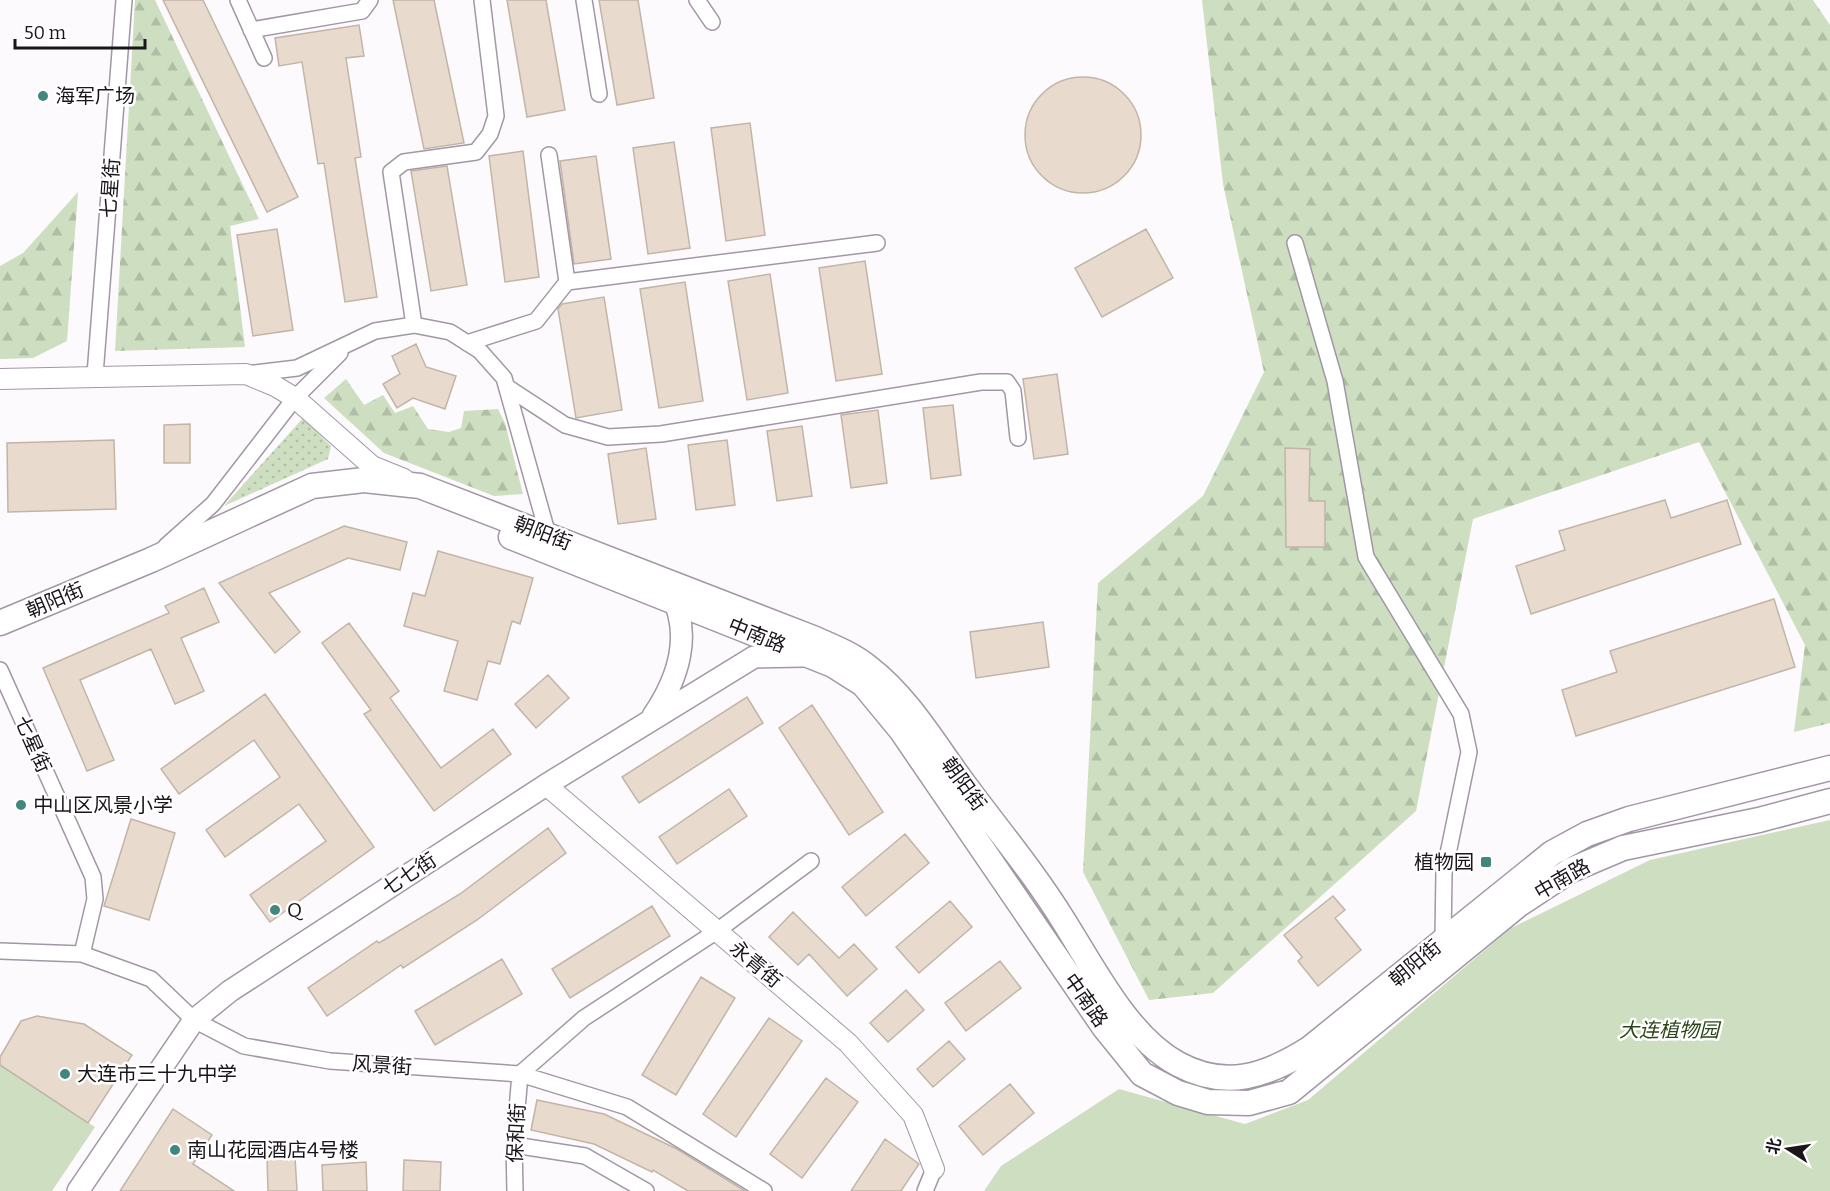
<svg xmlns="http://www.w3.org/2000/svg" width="1830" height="1191" viewBox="0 0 1830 1191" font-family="Bitter,'Noto Sans SC',serif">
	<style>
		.grass { fill: url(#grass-dots) }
		.forest { fill: url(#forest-firs) }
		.park { fill: #cddfc0 }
		.building { fill: #e8dbcd; stroke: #c1b5a7; stroke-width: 1.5 }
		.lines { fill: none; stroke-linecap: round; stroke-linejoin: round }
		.minor-casing { stroke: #a297a5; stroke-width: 18 }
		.tertiary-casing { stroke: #a297a5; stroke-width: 22 }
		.secondary-casing { stroke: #a297a5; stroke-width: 24 }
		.primary-casing { stroke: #a297a5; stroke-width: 27 }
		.minor { stroke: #fff; stroke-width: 15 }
		.tertiary { stroke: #fff; stroke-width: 20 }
		.secondary { stroke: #fff; stroke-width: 21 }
		.primary { stroke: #fff; stroke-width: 24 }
		.poi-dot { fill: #41877d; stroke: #fff; stroke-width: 2 }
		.labels { text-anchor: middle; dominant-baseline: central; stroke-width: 5; stroke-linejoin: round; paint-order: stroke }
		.poi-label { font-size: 20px; fill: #1a151b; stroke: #fff; text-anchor: start }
		.street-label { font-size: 20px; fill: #1a151b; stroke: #fff }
		.park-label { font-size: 20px; font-style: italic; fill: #2c4517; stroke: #fff }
	</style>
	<defs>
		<pattern id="grass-dots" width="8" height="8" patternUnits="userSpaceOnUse" patternTransform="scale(1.5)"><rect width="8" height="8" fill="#cddfc0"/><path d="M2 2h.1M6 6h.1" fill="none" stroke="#afbea4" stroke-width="1.8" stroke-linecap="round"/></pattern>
		<pattern id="forest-firs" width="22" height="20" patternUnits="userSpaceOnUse" patternTransform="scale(1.5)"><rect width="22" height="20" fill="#cddfc0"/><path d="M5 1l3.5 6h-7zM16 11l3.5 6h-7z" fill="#afbea4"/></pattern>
	</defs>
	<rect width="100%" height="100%" fill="#fdfafd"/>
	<path class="grass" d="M303,418L331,446L328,459L224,506Z"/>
	<path class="forest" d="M135,0H155L259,219L230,226L245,347L115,351Z
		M1202,0H1813L1830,25V723L1794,732L1805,645L1699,442L1473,519L1416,811L1213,993L1149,1000L1083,872L1098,583L1203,496L1264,372L1223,184Z
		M78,192L67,341L33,358L0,359V266L23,253Z
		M346,379L364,405L383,395L395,413L413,406L428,429L449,432L461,428L464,411L498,409L505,423L523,494L494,496L384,453L324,398Z"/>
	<path class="park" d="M1830,820V1191H984L1001,1166L1119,1089L1245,1124L1308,1100L1511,928L1650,860Z
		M0,1065L95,1127L52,1191H0Z"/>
	<path class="building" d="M163,0H203L298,197L267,212Z
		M393,0H434L464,143L424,149Z
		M507,0H546L565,110L527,117Z
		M599,0H638L654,98L617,105Z
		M359,25L364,56L346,58L361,157L355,158L377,297L345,302L324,163L318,164L302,62L279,66L275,38Z
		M1025 135a58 58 0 1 1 116 0a58 58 0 1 1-116 0Z
		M750,123L765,235L726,241L711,128Z
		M674,142L690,248L648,254L633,148Z
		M523,151L539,277L505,282L489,156Z
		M596,156L611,259L574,264L560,161Z
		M447,166L467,285L431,291L411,171Z
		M277,229L293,330L253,336L237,235Z
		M1146,229L1173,278L1102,317L1075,268Z
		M865,261L882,374L836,381L819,268Z
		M770,274L788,393L747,400L728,281Z
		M685,282L703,401L659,408L640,289Z
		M604,297L622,410L576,418L558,309L562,304Z
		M416,344L426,367L456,376L445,409L413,398L397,408L383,384L400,374L392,356Z
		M1057,374L1068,454L1034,459L1023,379Z
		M953,405L961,475L931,479L923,408Z
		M878,410L887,483L851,488L841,415Z
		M190,424V463H164V425Z
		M802,426L812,496L777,501L767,431Z
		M114,440L116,509L8,512L7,443Z
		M727,440L735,505L696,510L688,445Z
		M646,448L656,519L618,524L608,454Z
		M1285,448L1310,449L1309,501H1325V547H1286Z
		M1665,500L1671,518L1727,500L1741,544L1531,614L1516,566L1565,550L1559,531Z
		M344,526L407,542L400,570L348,558L269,593L300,632L275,653L219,583Z
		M438,551L533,578L520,624L512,621L500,664L488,661L477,700L444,691L458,641L404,626L413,593L425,596Z
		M204,588L219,622L181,638L204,691L175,704L151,649L80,680L114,760L87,771L43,668L169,613L165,606Z
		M1774,599L1795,667L1576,736L1562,690L1617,672L1610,651Z
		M1043,622L1049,667L976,678L970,632Z
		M349,623L399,691L390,698L441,768L493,729L511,754L434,811L364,714L371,710L322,643Z
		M548,675L569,698L536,728L515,704Z
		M265,694L374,847L270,922L250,895L326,841L299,804L225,857L206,830L280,777L254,740L179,794L161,769Z
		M747,697L763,723L639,803L622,777Z
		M812,705L883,812L849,835L779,728Z
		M729,789L747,816L677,864L659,837Z
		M131,819L175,833L149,920L104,906Z
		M548,828L566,853L477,920L403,968L401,965L327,1016L308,988L377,941L379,943L460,894Z
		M905,834L929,863L866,916L842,887Z
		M1333,896L1345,910L1335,918L1361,950L1318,986L1298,961L1302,957L1284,935Z
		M950,901L972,927L919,973L896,947Z
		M652,906L670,936L570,998L552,969Z
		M793,912L839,958L854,944L877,969L847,996L809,954L798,965L769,937Z
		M502,959L522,994L435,1045L415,1011Z
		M1000,961L1021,988L966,1031L945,1003Z
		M701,977L735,998L676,1095L642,1075Z
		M906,990L924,1010L888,1042L870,1023Z
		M37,1016L84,1024L132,1055L88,1123L0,1065V1057L21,1021Z
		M769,1018L802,1041L736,1137L703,1114Z
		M949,1041L965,1059L933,1087L917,1069Z
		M826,1078L858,1102L802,1178L770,1154Z
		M1010,1084L1034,1113L983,1155L959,1126Z
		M537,1100L604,1114L677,1149L745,1191H688L653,1170L652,1172L594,1144L531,1130Z
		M173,1109L212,1135L193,1164L234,1191H120Z
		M885,1139L919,1164L901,1191H851Z
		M295,1157L297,1191H268L267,1158Z
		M404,1160L441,1162L440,1191H403Z
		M366,1162L367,1191H323L322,1165Z"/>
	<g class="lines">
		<g class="minor-casing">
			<path id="minor" d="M238,0L264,58
				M584,0L599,94
				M697,0L712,22
				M251,30L362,11L370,0
				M1295,243L1335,381L1366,557L1461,714L1469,752L1444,873L1443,939
				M567,282L877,243
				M414,325L391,172L404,162L476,152L490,134L496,116L482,0
				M467,343L536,321L567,282L549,155
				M247,374L297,368L375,331L414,325L450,332L480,351L504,378L548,535
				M95,375L124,0
				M507,387L565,425L608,437L661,434L981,382H1007L1013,391L1018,438
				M166,546L213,504L295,398L340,353
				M0,670L93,877L95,899L82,954
				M0,951L82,954L151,979L194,1020L244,1046L330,1061L520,1074L627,1107L764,1191
				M514,1145L585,1156L646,1191
				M515,1191L514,1145L520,1074L584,1018L717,931L811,861
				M925,1191L934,1169"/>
		</g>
		<g class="tertiary-casing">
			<path id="tertiary" d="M0,379L246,374L275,386L295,398L372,466L404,479
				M546,785L848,1043L913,1115L934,1169"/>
		</g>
		<g class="secondary-casing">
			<path id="secondary" d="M653,716C678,679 693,634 670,592
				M78,1191L194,1020L230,991L546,785L754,657L803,656"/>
		</g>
		<g class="primary-casing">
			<path id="primary" d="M511,537L833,665L863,684L901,730L1104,1027L1142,1074L1178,1093L1208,1102L1249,1103L1289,1092L1518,905L1571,870L1623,848L1759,820L1830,801
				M0,623L151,560L312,486L364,480L420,486L813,638C833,647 852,654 869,668C908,698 935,745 964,784C998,830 1035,874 1065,923C1094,969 1128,1037 1178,1064C1226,1090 1266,1076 1309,1049L1552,853L1587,834L1629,819L1830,768"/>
		</g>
		<use href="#minor" class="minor"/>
		<use href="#tertiary" class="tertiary"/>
		<use href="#secondary" class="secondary"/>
		<use href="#primary" class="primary"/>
	</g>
	<g class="poi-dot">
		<circle cx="43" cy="96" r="6"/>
		<circle cx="21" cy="805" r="6"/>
		<rect x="1480" y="856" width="12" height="12" rx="3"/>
		<circle cx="275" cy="910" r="6"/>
		<circle cx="65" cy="1074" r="6"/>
		<circle cx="175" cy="1150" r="6"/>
	</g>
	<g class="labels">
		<g class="poi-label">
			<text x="55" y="96">海军广场</text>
			<text x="33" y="805">中山区风景小学</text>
			<text x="1474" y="862" text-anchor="end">植物园</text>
			<text x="287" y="910">Q</text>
			<text x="77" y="1074">大连市三十九中学</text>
			<text x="187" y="1150">南山花园酒店4号楼</text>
		</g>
		<g class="street-label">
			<text transform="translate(110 188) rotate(-86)">七星街</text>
			<text transform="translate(543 533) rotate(21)">朝阳街</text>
			<text transform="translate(55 600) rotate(-23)">朝阳街</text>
			<text transform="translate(757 635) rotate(22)">中南路</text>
			<text transform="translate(33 744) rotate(66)">七星街</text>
			<text transform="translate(964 784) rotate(54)">朝阳街</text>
			<text transform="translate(409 874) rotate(-33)">七七街</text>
			<text transform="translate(1562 879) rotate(-30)">中南路</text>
			<text transform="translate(1415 963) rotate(-40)">朝阳街</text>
			<text transform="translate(756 964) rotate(40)">永青街</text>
			<text transform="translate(1086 1000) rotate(55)">中南路</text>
			<text transform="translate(382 1065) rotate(4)">风景街</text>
			<text transform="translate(516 1133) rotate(-87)">保和街</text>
		</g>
		<g class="park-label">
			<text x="1669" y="1030">大连植物园</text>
		</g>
	</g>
	<g transform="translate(1788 1149) rotate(282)" stroke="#ffffff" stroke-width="4.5" paint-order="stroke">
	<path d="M0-4.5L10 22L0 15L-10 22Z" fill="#1a151b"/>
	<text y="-9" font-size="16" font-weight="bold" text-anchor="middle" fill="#1a151b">北</text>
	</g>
	<path d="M15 39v9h130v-9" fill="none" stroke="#1a151b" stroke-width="3"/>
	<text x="24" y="39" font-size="18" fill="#1a151b" stroke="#ffffff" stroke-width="4.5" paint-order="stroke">50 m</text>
</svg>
